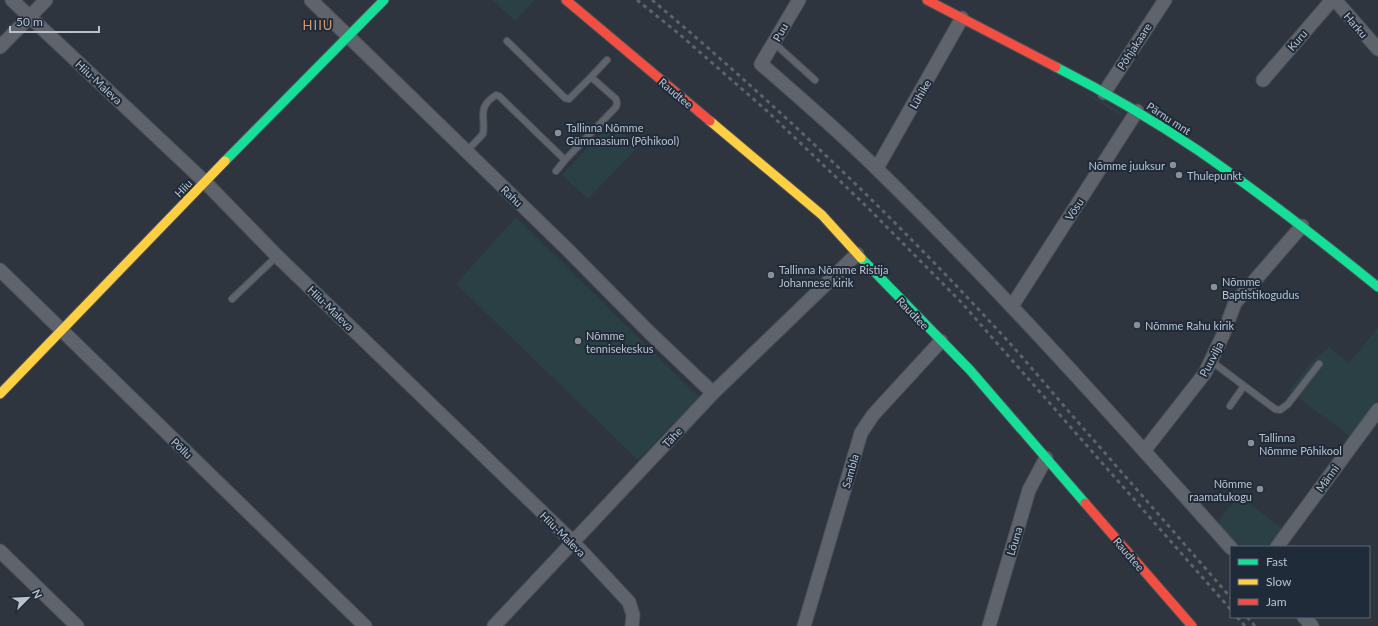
<svg xmlns="http://www.w3.org/2000/svg" width="1378" height="626" viewBox="0 0 1378 626" font-family="Lato,sans-serif">
	<style>
		.green { fill: #2a4044 }
		.lines { fill: none; stroke-linecap: round; stroke-linejoin: round }
		.lane-casing { stroke: #4c5158; stroke-width: 8 }
		.street-casing { stroke: #4c5158; stroke-width: 15 }
		.fast-casing { stroke: #4c5158; stroke-width: 11 }
		.slow-casing { stroke: #4c5158; stroke-width: 11 }
		.jam-casing { stroke: #4c5158; stroke-width: 11 }
		.lane { stroke: #5f636b; stroke-width: 6 }
		.street { stroke: #5f636b; stroke-width: 13 }
		.fast { stroke: #16e098; stroke-width: 9 }
		.slow { stroke: #ffcf43; stroke-width: 9 }
		.jam { stroke: #f24e42; stroke-width: 9 }
		.rail { stroke: #5d626a; stroke-width: 3; stroke-dasharray: 4 4; stroke-linecap: butt }
		.poi-dot { fill: #88909b; stroke: #202b3a; stroke-width: 1.5 }
		.labels { text-anchor: middle; dominant-baseline: central; stroke-width: 4; stroke-linejoin: round; paint-order: stroke }
		.street-label { font-size: 11px; fill: #b9c1cd; stroke: #202b3a }
		.poi-label { font-size: 11px; fill: #b9c1cd; stroke: #202b3a; text-anchor: start }
		.quarter-label { font-size: 13px; letter-spacing: 1px; fill: #d99869; stroke: #202b3a }
	</style>
	<rect width="100%" height="100%" fill="#2e353e"/>
	<path class="green" d="M492,0H535L515,21Z
		M1071,84L1121,112L1122,117Z
		M612,122L638,147L588,199L562,175Z
		M516,217L699,397L638,460L456,284Z
		M1378,328V400L1351,437L1289,391L1313,360L1329,347L1349,363Z
		M1239,495L1283,529L1269,547H1236L1216,524Z"/>
	<g class="lines">
		<g class="lane-casing">
			<path id="lane" d="M507,41L565,98L569,99L591,77L616,99L617,103L616,107L565,160
				M774,43L815,80
				M591,77L607,60
				M467,151L483,134C486,117 476,108 496,95L499,96L565,160L556,171
				M232,299L277,256
				M1211,361L1275,409L1280,410L1288,404L1319,364
				M1230,406L1244,386"/>
		</g>
		<g class="street-casing">
			<path id="street" d="M12,0L205,182L277,256L573,542L629,602L633,615L632,626
				M311,0L569,251L650,333L713,393
				M799,0L761,64C801,99 840,132 877,169C1001,290 1116,419 1231,548
				M1335,0L1378,49
				M0,47L46,0
				M1263,80L1332,0
				M1104,93L1165,0
				M877,168L962,18
				M0,270L365,626
				M1012,306L1137,111
				M1144,451L1205,373L1223,335L1235,303L1302,226
				M1277,547L1378,410
				M0,551L77,626
				M1304,617L1312,626
				M494,626L713,393L857,254
				M804,626L861,433L873,415L941,341
				M989,626L1029,490L1046,458"/>
		</g>
		<g class="fast-casing">
			<path id="fast" d="M1056,67C1105,92 1153,120 1199,151C1261,194 1320,240 1378,287
				M225,161L384,0
				M861,258L970,370L1085,503"/>
		</g>
		<g class="slow-casing">
			<path id="slow" d="M710,121L822,215L861,258
				M0,394L225,161"/>
		</g>
		<g class="jam-casing">
			<path id="jam" d="M566,0L710,121
				M927,0L1056,67
				M1085,503L1192,626"/>
		</g>
		<use href="#lane" class="lane"/>
		<use href="#street" class="street"/>
		<use href="#fast" class="fast"/>
		<use href="#slow" class="slow"/>
		<use href="#jam" class="jam"/>
		<path class="rail" d="M637,0L678,33L767,111L866,206L961,302L1231,610
			M652,0C777,105 895,218 1006,339C1032,368 1057,398 1083,428C1132,484 1182,541 1231,598
			M1237,617L1245,626
			M1247,617L1255,626"/>
	</g>
	<g class="poi-dot">
		<circle cx="558" cy="133" r="4"/>
		<circle cx="1173" cy="165" r="4"/>
		<circle cx="1179" cy="175" r="4"/>
		<circle cx="771" cy="275" r="4"/>
		<circle cx="1214" cy="287" r="4"/>
		<circle cx="1137" cy="325" r="4"/>
		<circle cx="578" cy="341" r="4"/>
		<circle cx="1251" cy="443" r="4"/>
		<circle cx="1260" cy="489" r="4"/>
	</g>
	<g class="labels">
		<g class="street-label">
			<text transform="translate(1356 25) rotate(49)">Harku</text>
			<text transform="translate(780 32) rotate(-60)">Puu</text>
			<text transform="translate(1297 40) rotate(-49)">Kuru</text>
			<text transform="translate(1134 46) rotate(-57)">Põhjakaare</text>
			<text transform="translate(99 82) rotate(43)">Hiiu-Maleva</text>
			<text transform="translate(676 93) rotate(40)">Raudtee</text>
			<text transform="translate(920 94) rotate(-60)">Lühike</text>
			<text transform="translate(1169 118) rotate(33)">Pärnu mnt</text>
			<text transform="translate(183 188) rotate(-46)">Hiiu</text>
			<text transform="translate(512 196) rotate(44)">Rahu</text>
			<text transform="translate(1074 209) rotate(-57)">Võsu</text>
			<text transform="translate(331 308) rotate(44)">Hiiu-Maleva</text>
			<text transform="translate(913 313) rotate(46)">Raudtee</text>
			<text transform="translate(1211 359) rotate(-62)">Puuvilja</text>
			<text transform="translate(672 437) rotate(-47)">Tähe</text>
			<text transform="translate(182 448) rotate(44)">Põllu</text>
			<text transform="translate(850 471) rotate(-74)">Sambla</text>
			<text transform="translate(1327 478) rotate(-54)">Männi</text>
			<text transform="translate(563 534) rotate(45)">Hiiu-Maleva</text>
			<text transform="translate(1014 541) rotate(-73)">Lõuna</text>
			<text transform="translate(1129 554) rotate(49)">Raudtee</text>
		</g>
		<g class="poi-label">
			<text x="566" y="127">Tallinna Nõmme<tspan x="566" dy="13">Gümnaasium (Põhikool)</tspan></text>
			<text x="1165" y="165" text-anchor="end">Nõmme juuksur</text>
			<text x="1187" y="175">Thulepunkt</text>
			<text x="779" y="269">Tallinna Nõmme Ristija<tspan x="779" dy="13">Johannese kirik</tspan></text>
			<text x="1222" y="281">Nõmme<tspan x="1222" dy="13">Baptistikogudus</tspan></text>
			<text x="1145" y="325">Nõmme Rahu kirik</text>
			<text x="586" y="335">Nõmme<tspan x="586" dy="13">tennisekeskus</tspan></text>
			<text x="1259" y="437">Tallinna<tspan x="1259" dy="13">Nõmme Põhikool</tspan></text>
			<text x="1252" y="483" text-anchor="end">Nõmme<tspan x="1252" dy="13">raamatukogu</tspan></text>
		</g>
		<g class="quarter-label">
			<text x="318" y="25">HIIU</text>
		</g>
	</g>
	<rect x="1230" y="546" width="140" height="72" fill="#202b3a" stroke="#5d6775"/>
	<rect x="1238" y="559" width="20" height="6" fill="#16e098" stroke="#5d6775"/>
	<text x="1266" y="566" font-size="12" fill="#b9c1cd">Fast</text>
	<rect x="1238" y="579" width="20" height="6" fill="#ffcf43" stroke="#5d6775"/>
	<text x="1266" y="586" font-size="12" fill="#b9c1cd">Slow</text>
	<rect x="1238" y="599" width="20" height="6" fill="#f24e42" stroke="#5d6775"/>
	<text x="1266" y="606" font-size="12" fill="#b9c1cd">Jam</text>
	<g transform="translate(28 598) rotate(66)" stroke="#202b3a" stroke-width="3" paint-order="stroke">
	<path d="M0-3L7 15L0 10L-7 15Z" fill="#b9c1cd"/>
	<text y="-6" font-size="11" font-weight="bold" text-anchor="middle" fill="#b9c1cd">N</text>
	</g>
	<path d="M10 26v6h89v-6" fill="none" stroke="#b9c1cd" stroke-width="2"/>
	<text x="16" y="26" font-size="12" fill="#b9c1cd" stroke="#202b3a" stroke-width="3" paint-order="stroke">50 m</text>
</svg>
